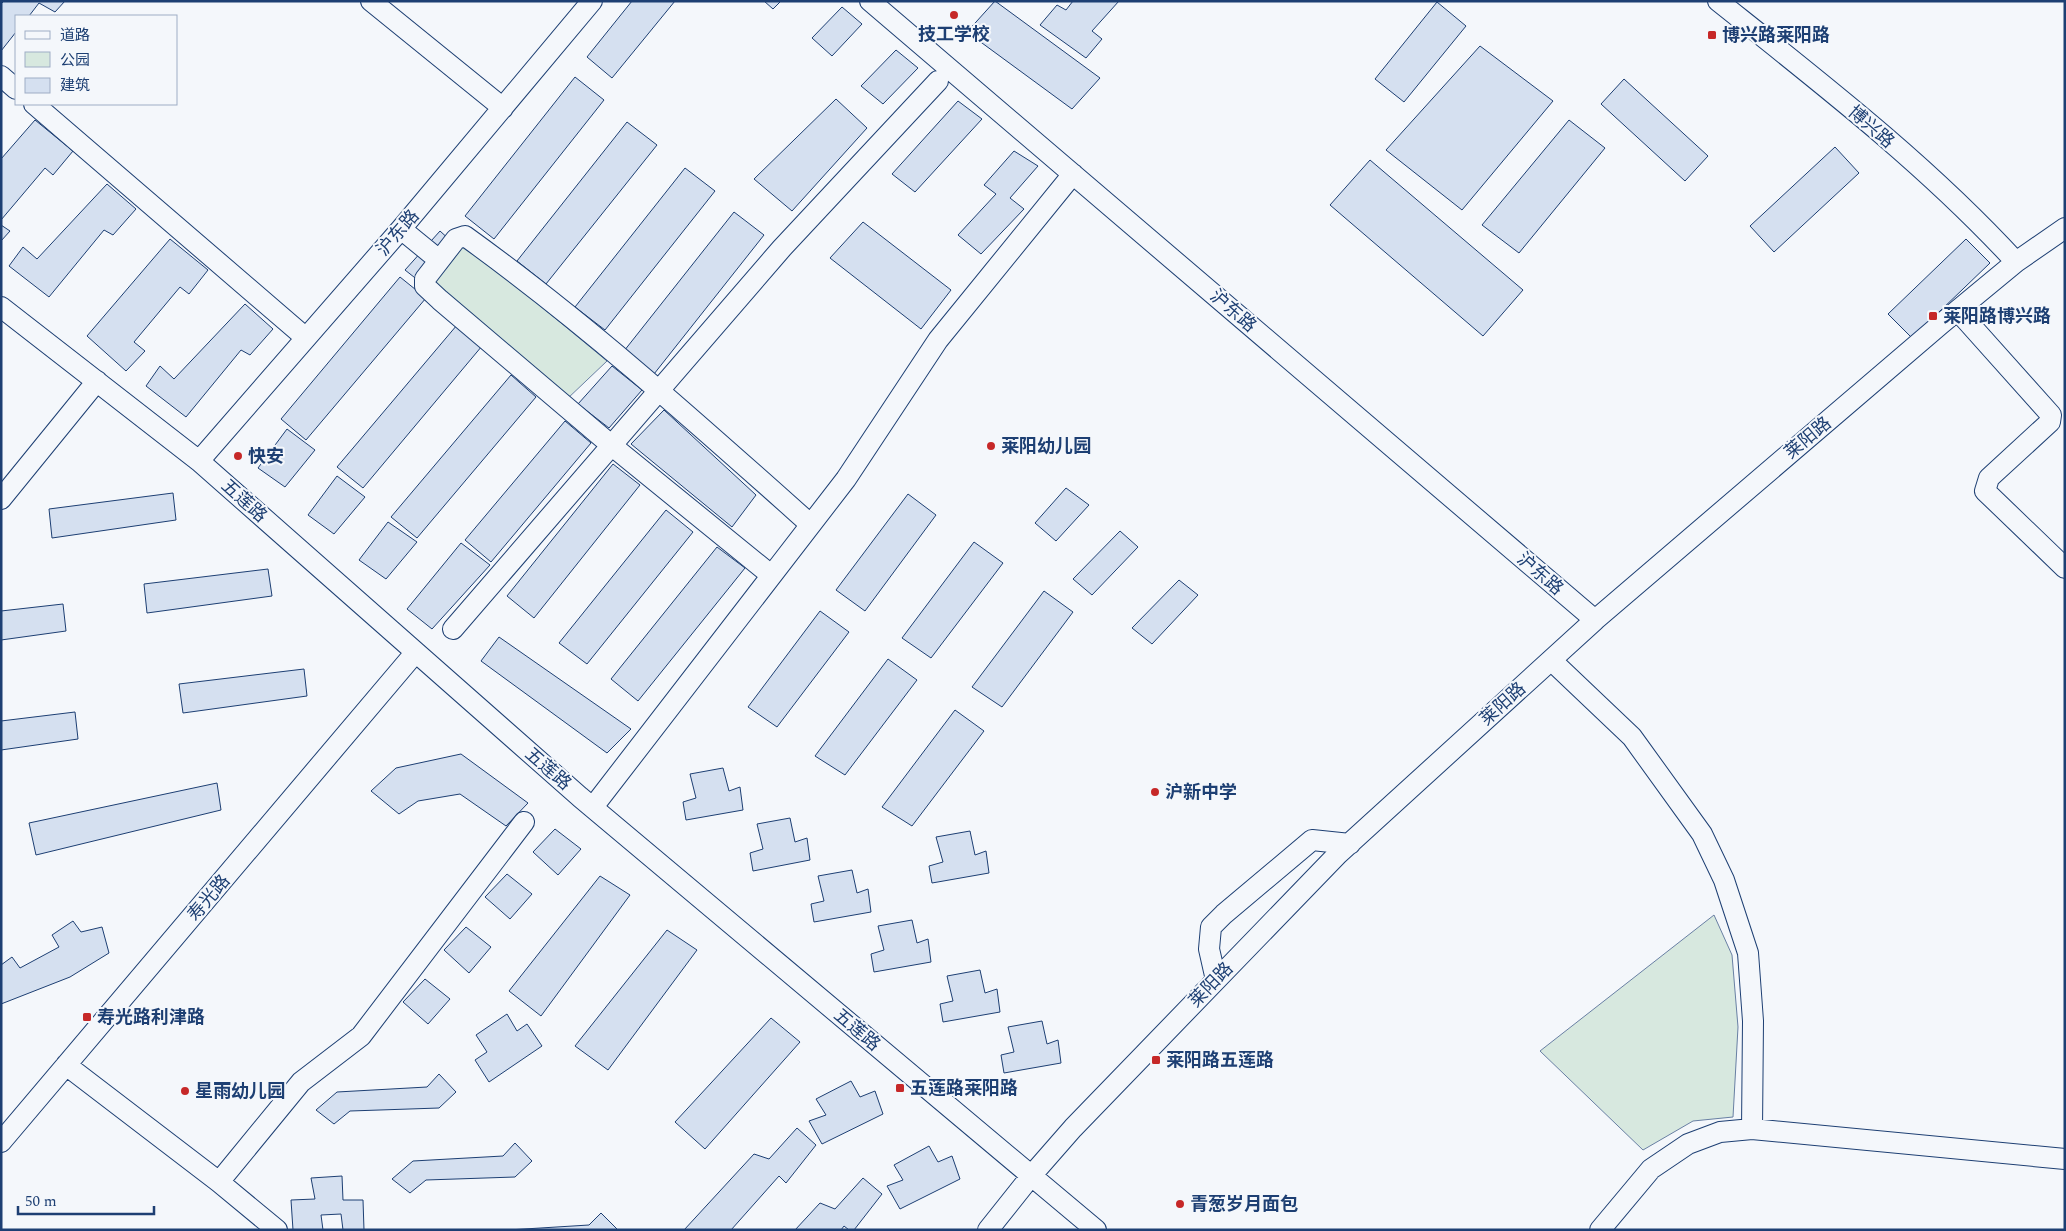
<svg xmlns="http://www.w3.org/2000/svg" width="2066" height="1231" viewBox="0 0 2066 1231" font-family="Spectral,'Noto Sans SC',serif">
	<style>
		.green { fill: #d7e8df; stroke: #687fa3 }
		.building { fill: #d5e0f0; stroke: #1d3f73 }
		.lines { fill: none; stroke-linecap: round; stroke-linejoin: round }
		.minor-casing { stroke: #1d3f73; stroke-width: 22 }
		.minor { stroke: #f4f7fb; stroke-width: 20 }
		.poi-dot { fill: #c62828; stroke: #f4f7fb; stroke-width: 2 }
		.labels { text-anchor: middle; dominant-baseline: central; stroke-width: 4; stroke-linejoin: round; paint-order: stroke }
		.poi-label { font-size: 18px; font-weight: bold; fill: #1d3f73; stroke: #f4f7fb; text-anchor: start }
		.street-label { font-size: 18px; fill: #1d3f73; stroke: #f4f7fb }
	</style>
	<rect width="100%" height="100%" fill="#f4f7fb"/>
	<path class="green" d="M462,241L607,361L566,400L427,282Z
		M1714,915L1732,955L1738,1027L1733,1117L1693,1121L1643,1150L1540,1051Z"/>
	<path class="building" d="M4,1H65L55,12L39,3L29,16H16V32L1,51V4Z
		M632,1H675L612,78L587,57Z
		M764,1H781L773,9Z
		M995,1L1100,78L1072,109L967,32Z
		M1073,1H1119L1092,31L1102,39L1086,58L1040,25L1057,5L1066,10Z
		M1437,2L1466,26L1404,102L1375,79Z
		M842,7L862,24L832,56L812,38Z
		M1480,46L1553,101L1462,210L1386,150Z
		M896,50L918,68L883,104L861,86Z
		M575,77L604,100L494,239L465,216Z
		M1624,79L1708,156L1685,181L1601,104Z
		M836,99L867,128L792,211L754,179Z
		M958,101L982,119L915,192L892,174Z
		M35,120L73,151L53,175L45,168L1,220V159Z
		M1569,120L1605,148L1519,253L1482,225Z
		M627,122L657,145L546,284L517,261Z
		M1835,147L1859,173L1774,252L1750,226Z
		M1014,151L1038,166L1010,198L1024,209L981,254L958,235L996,194L984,185Z
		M1370,160L1523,290L1483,336L1330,205Z
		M685,168L715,191L605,330L575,307Z
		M107,184L136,209L113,235L104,230L49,297L9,266L23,247L37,259Z
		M734,212L764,235L654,374L624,351Z
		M863,222L951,290L921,329L830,258Z
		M1,225L10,231L1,241Z
		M440,231L451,241L419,281L405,270Z
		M170,239L208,270L189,294L180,287L134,342L145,351L126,371L87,336Z
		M1966,239L1990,263L1912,338L1888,314Z
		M400,277L426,298L306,440L281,419Z
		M245,304L273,329L250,355L241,350L186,417L146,386L160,366L174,379Z
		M457,325L482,346L363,488L337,467Z
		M612,366L642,390L609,428L578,404Z
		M511,375L536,397L417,538L391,517Z
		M664,410L756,495L732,527L631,444Z
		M565,421L591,443L491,562L465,540Z
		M287,429L315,450L285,487L258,468Z
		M613,464L640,485L534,618L507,596Z
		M337,476L365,497L334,534L308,515Z
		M1066,488L1089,505L1056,541L1035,523Z
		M173,493L176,520L52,538L49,509Z
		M908,494L936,515L865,611L836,590Z
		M666,510L693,532L587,664L559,643Z
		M388,522L417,542L386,579L359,560Z
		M1120,531L1138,547L1092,595L1073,579Z
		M974,542L1003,563L931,658L902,638Z
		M461,543L490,565L432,629L407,609Z
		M717,547L745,568L638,701L611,679Z
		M268,569L272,596L147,613L144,584Z
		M1179,580L1198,595L1152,644L1132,628Z
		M1044,591L1073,612L1002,707L972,687Z
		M63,604L66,631L1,640V611Z
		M820,611L849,632L777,727L748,707Z
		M499,637L631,729L607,753L481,661Z
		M888,659L917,680L845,775L815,756Z
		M304,669L307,696L183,713L179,684Z
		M955,710L984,731L912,826L882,807Z
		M75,712L78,739L1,750V721Z
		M461,754L528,803L506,826L460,794L418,801L399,814L371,791L396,768Z
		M723,768L729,791L740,787L743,810L686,820L683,802L696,798L690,774Z
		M217,783L221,810L36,855L29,823Z
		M790,818L795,842L807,838L810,860L753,871L750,853L763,849L757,824Z
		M555,829L581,849L558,875L533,852Z
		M970,831L975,855L986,851L989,873L932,883L929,866L943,862L936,837Z
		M852,870L857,893L868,889L871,912L814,922L811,904L824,901L818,876Z
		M507,874L532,894L510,919L485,897Z
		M600,876L630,895L541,1016L509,991Z
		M912,920L917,943L928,939L931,962L874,972L871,954L884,950L878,926Z
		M73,921L81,932L102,927L109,953L70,977L1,1004V965L12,957L20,968L59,947L52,935Z
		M466,927L491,947L469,973L444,950Z
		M667,930L697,950L608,1070L575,1046Z
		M980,970L985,993L997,989L1000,1012L943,1022L940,1004L953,1001L947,976Z
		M425,979L450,999L428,1024L403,1002Z
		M507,1014L517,1031L527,1024L542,1046L489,1082L475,1060L487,1052L476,1035Z
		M771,1018L800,1042L705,1149L675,1122Z
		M1042,1021L1047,1044L1058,1040L1061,1063L1004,1073L1001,1055L1014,1052L1008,1027Z
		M439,1074L456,1092L439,1108L350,1111L334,1124L316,1110L337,1092L427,1087Z
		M851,1081L860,1097L875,1091L883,1114L822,1144L809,1121L826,1115L816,1099Z
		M797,1128L816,1145L786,1183L779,1176L731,1230H684L754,1154L769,1159Z
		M515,1143L532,1161L515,1177L426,1180L410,1193L392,1179L413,1161L503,1156Z
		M929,1146L938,1162L952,1156L960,1179L900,1209L887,1186L903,1180L894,1165Z
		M342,1176L343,1200H363L364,1230H343L341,1214L321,1215L323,1230H293L291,1200L315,1199L311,1178Z
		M863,1178L882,1194L854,1230H849L844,1226L841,1230H795L820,1203L835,1209Z
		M601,1213L618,1230H508L589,1225Z"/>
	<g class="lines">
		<g class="minor-casing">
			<path id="minor" d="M371,1L503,108
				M870,1L1595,620
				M1718,1C1821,83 1927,165 2016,262
				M1,76L16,89
				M34,104L306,338
				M401,229L439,260
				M1,307L199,461L580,797L1096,1230
				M1958,311L2051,415L2050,422L1989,478L1985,491L2065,568
				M199,461L401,229L592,1
				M1,499L97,381
				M771,575L611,445L440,300L425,286V279L456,239L465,236C587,324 698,424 810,524
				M453,629L782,248L938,81
				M1551,660L1632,737L1702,834L1724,880L1748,953L1753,1021L1752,1129
				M593,807L846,479L938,340L1073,174
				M1216,980L1209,949L1211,927L1224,914L1312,840L1350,844
				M66,1065L219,1182L277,1230
				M1,1142L415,653
				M219,1182L301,1082L361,1036L524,822
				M988,1230L1031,1176L1073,1128L1338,854L1595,620L1941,324L2016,262L2065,228
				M1600,1230L1651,1169L1688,1144L1720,1132L1752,1129L2065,1159"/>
		</g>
		<use href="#minor" class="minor"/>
	</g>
	<g class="poi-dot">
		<circle cx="954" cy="15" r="5"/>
		<rect x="1707" y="30" width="10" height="10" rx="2.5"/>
		<rect x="1928" y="311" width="10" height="10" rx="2.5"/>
		<circle cx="991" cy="446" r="5"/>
		<circle cx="238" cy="456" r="5"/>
		<circle cx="1155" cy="792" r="5"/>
		<rect x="82" y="1012" width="10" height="10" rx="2.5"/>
		<rect x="1151" y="1055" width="10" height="10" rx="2.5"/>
		<rect x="895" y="1083" width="10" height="10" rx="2.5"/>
		<circle cx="185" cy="1091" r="5"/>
		<circle cx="1180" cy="1204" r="5"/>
	</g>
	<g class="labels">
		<g class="poi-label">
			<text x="954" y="34" text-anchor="middle">技工学校</text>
			<text x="1722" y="35">博兴路莱阳路</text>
			<text x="1943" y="316">莱阳路博兴路</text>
			<text x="1001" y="446">莱阳幼儿园</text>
			<text x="248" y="456">快安</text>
			<text x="1165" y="792">沪新中学</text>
			<text x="97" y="1017">寿光路利津路</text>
			<text x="1166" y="1060">莱阳路五莲路</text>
			<text x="910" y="1088">五莲路莱阳路</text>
			<text x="195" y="1091">星雨幼儿园</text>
			<text x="1190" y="1204">青葱岁月面包</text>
		</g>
		<g class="street-label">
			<text transform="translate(1871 127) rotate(41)">博兴路</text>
			<text transform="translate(398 233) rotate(-49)">沪东路</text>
			<text transform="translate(1233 311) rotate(41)">沪东路</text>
			<text transform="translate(1808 438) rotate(-40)">莱阳路</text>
			<text transform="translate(244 501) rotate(42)">五莲路</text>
			<text transform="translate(1540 574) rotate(41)">沪东路</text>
			<text transform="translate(1503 704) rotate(-42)">莱阳路</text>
			<text transform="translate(548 769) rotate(41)">五莲路</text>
			<text transform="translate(209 898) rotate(-50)">寿光路</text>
			<text transform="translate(1211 985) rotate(-46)">莱阳路</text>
			<text transform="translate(857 1030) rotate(40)">五莲路</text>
		</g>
	</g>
	<rect width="2066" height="1231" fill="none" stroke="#1d3f73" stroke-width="5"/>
	<rect x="15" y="15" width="162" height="90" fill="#f4f7fb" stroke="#9eadc5"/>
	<rect x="25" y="31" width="25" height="8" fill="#f4f7fb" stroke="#9eadc5"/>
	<text x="60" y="40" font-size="15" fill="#1d3f73">道路</text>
	<rect x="25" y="52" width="25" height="15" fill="#d7e8df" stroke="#9eadc5"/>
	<text x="60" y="65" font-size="15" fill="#1d3f73">公园</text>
	<rect x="25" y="78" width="25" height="15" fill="#d5e0f0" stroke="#9eadc5"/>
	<text x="60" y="90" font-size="15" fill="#1d3f73">建筑</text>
	<path d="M18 1206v8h136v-8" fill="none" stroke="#1d3f73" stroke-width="2.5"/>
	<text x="25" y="1206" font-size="15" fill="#1d3f73" stroke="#f4f7fb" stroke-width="4" paint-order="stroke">50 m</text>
</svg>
